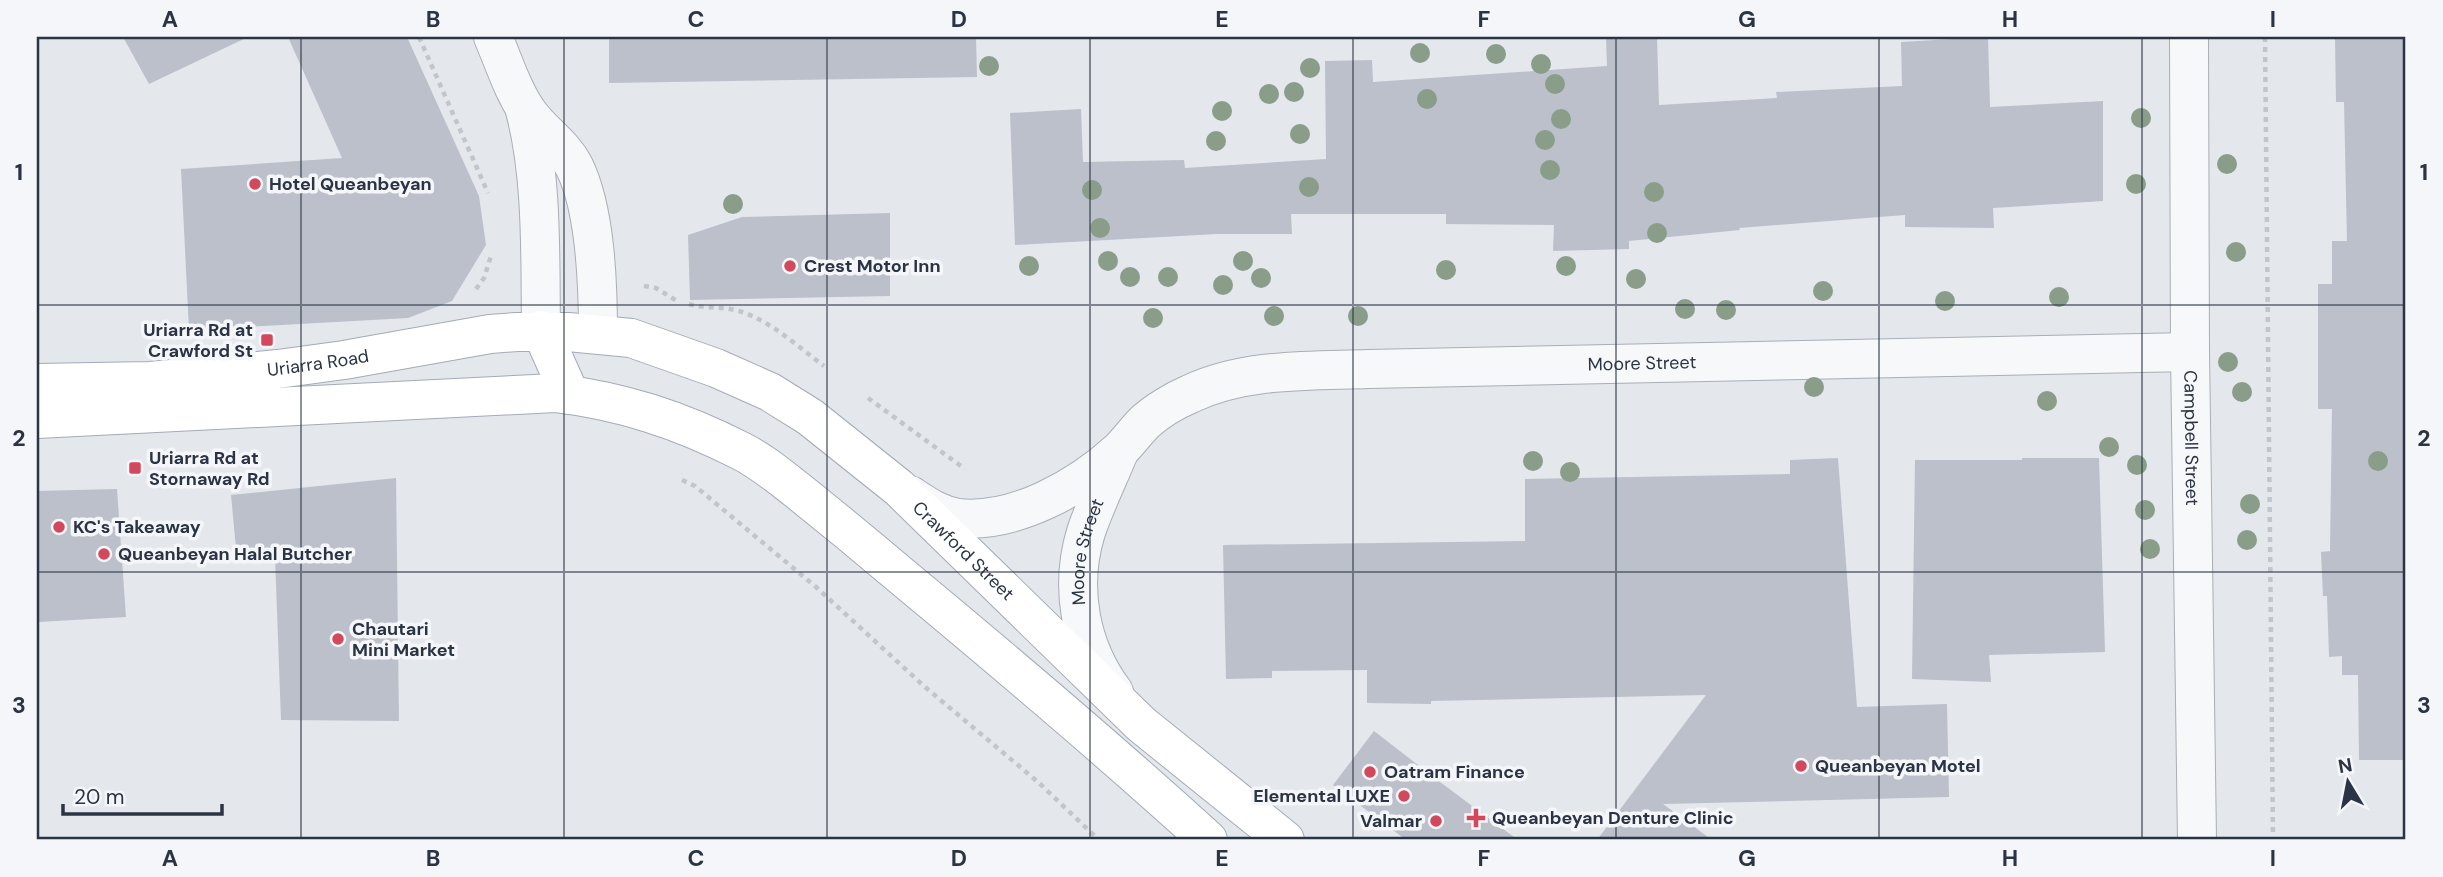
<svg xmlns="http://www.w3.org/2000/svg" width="2443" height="877" viewBox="0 0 2443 877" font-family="'DM Sans',sans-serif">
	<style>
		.building { fill: #bbc0ca }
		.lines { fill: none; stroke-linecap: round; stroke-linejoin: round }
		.minor-casing { stroke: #a9aeb7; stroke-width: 40 }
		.major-casing { stroke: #a3abb8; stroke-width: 40 }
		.path { stroke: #c2c5cb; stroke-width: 4.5; stroke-dasharray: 5 5; stroke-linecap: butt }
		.minor { stroke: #f7f8fa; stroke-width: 38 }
		.major { stroke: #fff; stroke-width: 38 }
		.tree { fill: #899d89 }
		.grid { fill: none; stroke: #2b3445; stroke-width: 2; stroke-opacity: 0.55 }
		.poi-dot { fill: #d1495b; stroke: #f4f6f9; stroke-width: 2.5 }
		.labels { text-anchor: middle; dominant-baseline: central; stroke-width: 7; stroke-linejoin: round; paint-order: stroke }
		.poi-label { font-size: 18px; font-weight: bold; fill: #2b3445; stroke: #f4f6f9; text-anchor: start }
		.street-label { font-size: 18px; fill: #2b3445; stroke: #f4f6f9 }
		.neatline { fill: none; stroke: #2b3445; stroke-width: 2.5 }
		.grid-label { font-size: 23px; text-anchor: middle; font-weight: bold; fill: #2b3445 }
	</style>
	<rect width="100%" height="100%" fill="#e4e7ec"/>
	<path class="building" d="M123,37H248L149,84Z
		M288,37H407L479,196L486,245L452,301L408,318L189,330L181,169L342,158Z
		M609,37H976L977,77L609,83Z
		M1606,37H1657L1659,105L1777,98L1776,92L1902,86L1901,42L1988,37L1990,107L2103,101V201L1993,208L1994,228L1905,227V215L1739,228L1740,230L1629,241V249L1553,251L1554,225L1446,224V214H1291L1292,234H1217L1015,245L1010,113L1081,109L1083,162L1184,160L1185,168L1326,159L1325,61L1372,60L1373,82L1607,66Z
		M2335,37H2406V449H2404L2406,760H2359L2358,675H2342V656L2329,657L2327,596H2323L2321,552L2330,551L2332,409H2318V284H2332V241H2347L2344,102H2336Z
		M890,213V296L690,300L688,235L742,217Z
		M1838,458L1857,707L1947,704L1949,797L1663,804L1712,840H1597L1706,695L1431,701V704L1367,703V670L1272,671V678L1226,679L1223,545L1525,541V479L1790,474V460Z
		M2022,458H2099L2105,652L1989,655L1991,682L1912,679L1915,460H2022Z
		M396,478L399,721L281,720L275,557L237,559L231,495Z
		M117,489L126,617L39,622L37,491Z
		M1374,731L1440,782L1518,840H1406L1333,785Z"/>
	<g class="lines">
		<g class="minor-casing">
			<g id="minor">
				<path d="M493,37C504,62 513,92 529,114C543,133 563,145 574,166C596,210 598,286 598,334"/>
				<path id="s1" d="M2189,37L2190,352L2197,840"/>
				<path d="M524,107C543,175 540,259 541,330"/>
				<path id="s2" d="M910,495C925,505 939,515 958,518C1015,524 1080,487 1120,450C1129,441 1136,431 1145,422C1157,411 1176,400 1190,394C1245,368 1309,371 1368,369L2190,352"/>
				<path id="s3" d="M1114,692C1080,647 1069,587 1086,532C1095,505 1108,479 1119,452"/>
			</g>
		</g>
		<g class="major-casing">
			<g id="major">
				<path d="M541,330L570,395"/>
				<path id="s4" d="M37,383L150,381L278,369L344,360L490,334L517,332H568L631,338L716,368L770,392L810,417L899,488L1141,724L1285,840"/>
				<path d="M37,419L555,393C622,401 680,420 741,451C761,461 779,476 797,490C832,518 866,546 899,574C1004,661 1108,749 1208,840"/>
			</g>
		</g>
		<path class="path" d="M419,37L488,193
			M2265,37L2273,840
			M644,286L656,288L677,301
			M476,289L484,278L491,256
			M689,304C705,309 723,306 739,311C771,321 797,346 824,366
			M868,398L965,469
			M682,480L695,486L816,587L925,687L1038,782L1099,840"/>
		<use href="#minor" class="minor"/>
		<use href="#major" class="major"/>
	</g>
	<g class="tree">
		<circle cx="1420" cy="53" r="10"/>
		<circle cx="1496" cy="54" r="10"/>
		<circle cx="1541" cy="64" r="10"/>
		<circle cx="989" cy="66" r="10"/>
		<circle cx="1310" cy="68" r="10"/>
		<circle cx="1555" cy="84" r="10"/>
		<circle cx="1294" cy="92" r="10"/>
		<circle cx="1269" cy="94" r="10"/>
		<circle cx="1427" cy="99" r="10"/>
		<circle cx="1222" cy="111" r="10"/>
		<circle cx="2141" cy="118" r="10"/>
		<circle cx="1561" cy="119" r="10"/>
		<circle cx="1300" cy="134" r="10"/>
		<circle cx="1545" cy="140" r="10"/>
		<circle cx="1216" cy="141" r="10"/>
		<circle cx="2227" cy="164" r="10"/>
		<circle cx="1550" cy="170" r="10"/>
		<circle cx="2136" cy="184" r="10"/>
		<circle cx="1309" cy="187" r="10"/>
		<circle cx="1092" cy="190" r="10"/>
		<circle cx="1654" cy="192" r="10"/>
		<circle cx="733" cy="204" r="10"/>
		<circle cx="1100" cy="228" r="10"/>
		<circle cx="1657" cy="233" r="10"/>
		<circle cx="2236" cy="252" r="10"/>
		<circle cx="1108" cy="261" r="10"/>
		<circle cx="1243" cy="261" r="10"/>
		<circle cx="1029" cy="266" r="10"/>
		<circle cx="1566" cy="266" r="10"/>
		<circle cx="1446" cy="270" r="10"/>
		<circle cx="1130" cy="277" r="10"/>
		<circle cx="1168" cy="277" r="10"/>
		<circle cx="1261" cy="278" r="10"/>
		<circle cx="1636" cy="279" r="10"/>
		<circle cx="1223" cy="285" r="10"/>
		<circle cx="1823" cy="291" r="10"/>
		<circle cx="2059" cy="297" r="10"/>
		<circle cx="1945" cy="301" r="10"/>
		<circle cx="1685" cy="309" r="10"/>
		<circle cx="1726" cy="310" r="10"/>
		<circle cx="1274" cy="316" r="10"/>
		<circle cx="1358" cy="316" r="10"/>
		<circle cx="1153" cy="318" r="10"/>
		<circle cx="2228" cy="362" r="10"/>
		<circle cx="1814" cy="387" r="10"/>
		<circle cx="2242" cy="392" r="10"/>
		<circle cx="2047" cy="401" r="10"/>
		<circle cx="2109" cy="447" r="10"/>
		<circle cx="1533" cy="461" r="10"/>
		<circle cx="2378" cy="461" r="10"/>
		<circle cx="2137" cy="465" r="10"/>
		<circle cx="1570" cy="472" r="10"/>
		<circle cx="2250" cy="504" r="10"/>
		<circle cx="2145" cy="510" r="10"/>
		<circle cx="2247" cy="540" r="10"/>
		<circle cx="2150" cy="549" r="10"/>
	</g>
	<path class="grid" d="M301,37V840M564,37V840M827,37V840M1090,37V840M1353,37V840M1616,37V840M1879,37V840M2142,37V840M37,305H2406M37,572H2406"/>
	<g class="poi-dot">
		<circle cx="255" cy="184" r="7"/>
		<circle cx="790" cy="266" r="7"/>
		<rect x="260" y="333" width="14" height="14" rx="3.5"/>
		<rect x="128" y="461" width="14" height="14" rx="3.5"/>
		<circle cx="59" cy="527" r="7"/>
		<circle cx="104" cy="554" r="7"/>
		<circle cx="338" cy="639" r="7"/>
		<circle cx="1801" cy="766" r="7"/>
		<circle cx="1370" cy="772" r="7"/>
		<circle cx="1404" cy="796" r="7"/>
		<path d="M1472.5 807.5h7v7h7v7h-7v7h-7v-7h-7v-7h7z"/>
		<circle cx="1436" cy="821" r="7"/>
	</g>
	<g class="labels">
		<g class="poi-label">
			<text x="269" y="184">Hotel Queanbeyan</text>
			<text x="804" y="266">Crest Motor Inn</text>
			<text x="253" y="330" text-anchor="end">Uriarra Rd at<tspan x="253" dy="21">Crawford St</tspan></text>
			<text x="149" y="458">Uriarra Rd at<tspan x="149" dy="21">Stornaway Rd</tspan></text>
			<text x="73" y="527">KC's Takeaway</text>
			<text x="118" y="554">Queanbeyan Halal Butcher</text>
			<text x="352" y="629">Chautari<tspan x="352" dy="21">Mini Market</tspan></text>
			<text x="1815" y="766">Queanbeyan Motel</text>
			<text x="1384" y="772">Oatram Finance</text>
			<text x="1390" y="796" text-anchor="end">Elemental LUXE</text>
			<text x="1492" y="818">Queanbeyan Denture Clinic</text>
			<text x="1422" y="821" text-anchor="end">Valmar</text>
		</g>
		<g class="street-label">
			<text stroke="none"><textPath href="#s4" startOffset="282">Uriarra Road</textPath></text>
			<text stroke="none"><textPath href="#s2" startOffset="780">Moore Street</textPath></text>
			<text stroke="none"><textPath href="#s1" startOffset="401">Campbell Street</textPath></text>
			<text stroke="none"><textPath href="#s4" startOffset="998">Crawford Street</textPath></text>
			<text stroke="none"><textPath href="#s3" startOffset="149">Moore Street</textPath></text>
		</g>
	</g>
	<rect width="2443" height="877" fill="none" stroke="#f4f6f9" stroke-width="77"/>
	<g transform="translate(2348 782) rotate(350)" stroke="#f4f6f9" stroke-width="5" paint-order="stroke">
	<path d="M0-5L12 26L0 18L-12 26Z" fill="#2b3445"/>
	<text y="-10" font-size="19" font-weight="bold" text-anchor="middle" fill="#2b3445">N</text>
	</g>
	<path d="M63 804v10h159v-10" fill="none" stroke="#2b3445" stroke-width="3.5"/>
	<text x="74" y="804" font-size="21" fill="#2b3445" stroke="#f4f6f9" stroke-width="5" paint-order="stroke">20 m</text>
	<rect x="38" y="38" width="2366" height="800" class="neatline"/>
	<g class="grid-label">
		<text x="170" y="27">A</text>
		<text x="433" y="27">B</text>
		<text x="696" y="27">C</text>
		<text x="959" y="27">D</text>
		<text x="1222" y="27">E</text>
		<text x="1484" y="27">F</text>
		<text x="1747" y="27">G</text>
		<text x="2010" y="27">H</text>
		<text x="2273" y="27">I</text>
		<text x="19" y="180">1</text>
		<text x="2424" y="180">1</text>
		<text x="19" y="446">2</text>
		<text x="2424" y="446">2</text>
		<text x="19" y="713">3</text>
		<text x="2424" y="713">3</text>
		<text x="170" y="866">A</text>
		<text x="433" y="866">B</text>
		<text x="696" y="866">C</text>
		<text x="959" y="866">D</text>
		<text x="1222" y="866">E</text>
		<text x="1484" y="866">F</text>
		<text x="1747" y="866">G</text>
		<text x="2010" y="866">H</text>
		<text x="2273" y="866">I</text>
	</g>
</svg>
